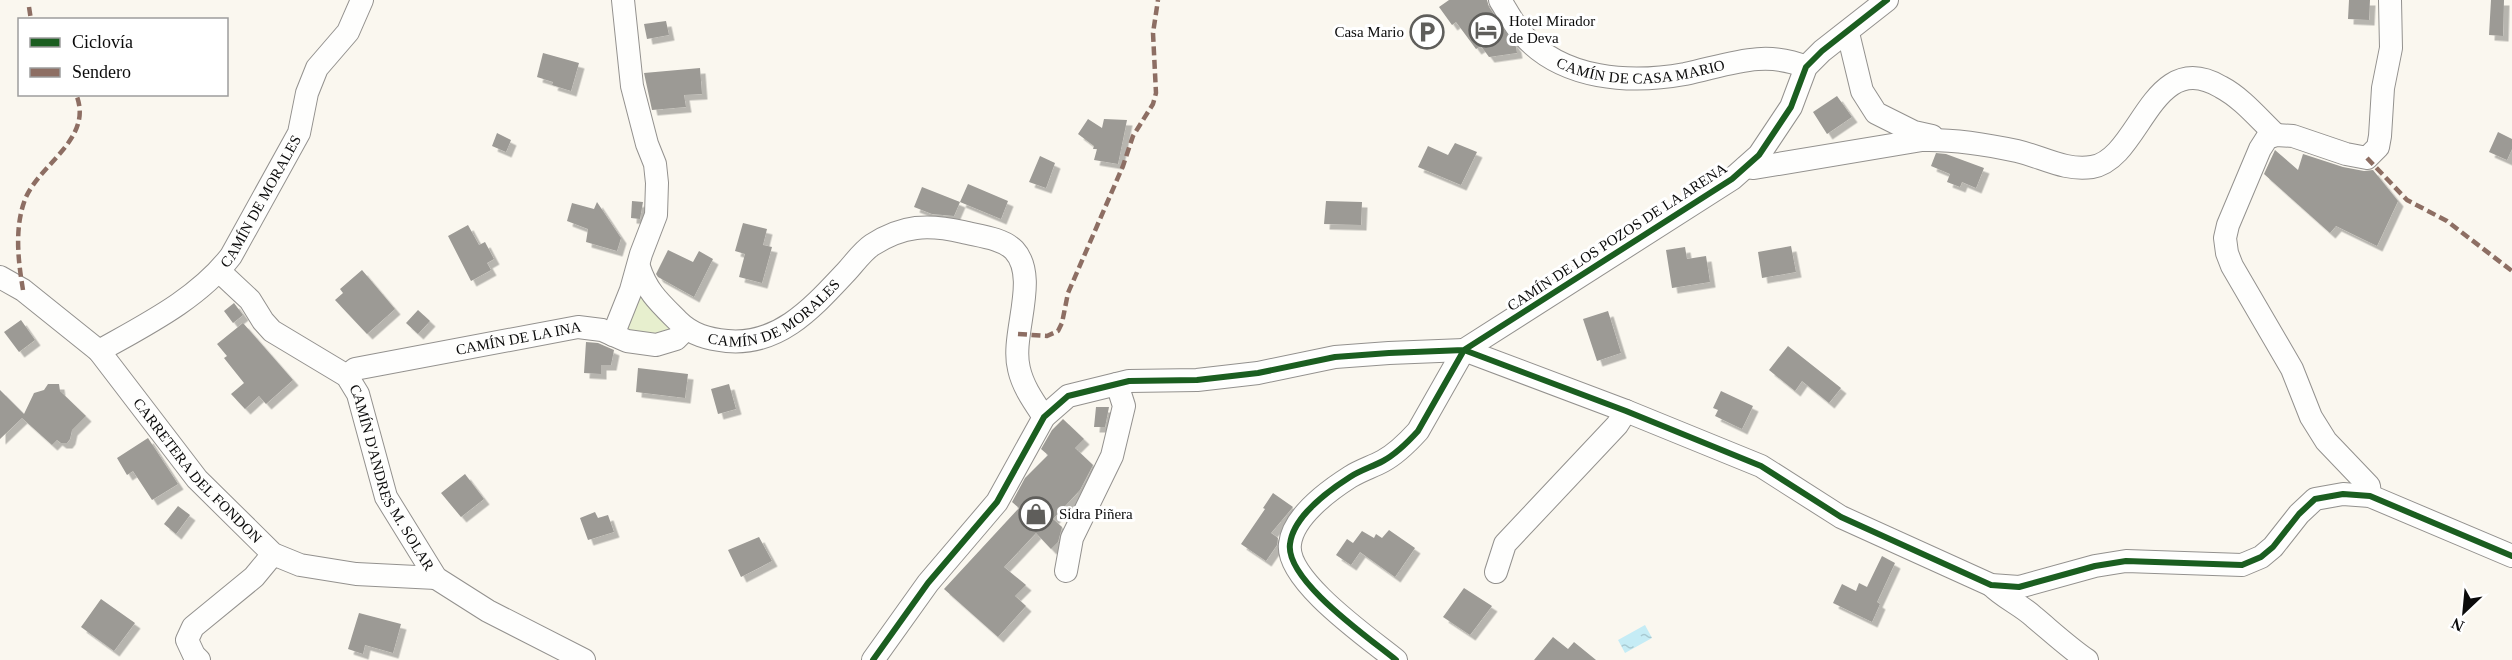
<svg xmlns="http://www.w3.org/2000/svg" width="2512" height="660" viewBox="0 0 2512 660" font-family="Georgia,serif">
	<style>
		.park { fill: #e7efce }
		.water { fill: url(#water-ripples) }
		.building { fill: #9c9a95; filter: url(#shadow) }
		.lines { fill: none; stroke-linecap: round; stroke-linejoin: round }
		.minor-casing { stroke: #93918e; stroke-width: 24 }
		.minor { stroke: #fefefd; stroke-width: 22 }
		.quiet { stroke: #8d6e63; stroke-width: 4.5; stroke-dasharray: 9 4.5; stroke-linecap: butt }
		.cycleway-casing { stroke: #fff; stroke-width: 10 }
		.cycleway { stroke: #1b5e20; stroke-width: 6 }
		.labels { text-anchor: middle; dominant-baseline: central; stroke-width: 6; stroke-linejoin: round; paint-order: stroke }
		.poi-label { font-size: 15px; fill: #0b0b0b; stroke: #fff; text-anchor: start }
		.street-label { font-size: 15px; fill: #0b0b0b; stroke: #fff }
	</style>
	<defs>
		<pattern id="water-ripples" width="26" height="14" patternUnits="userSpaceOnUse" patternTransform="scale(1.5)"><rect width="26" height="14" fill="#c5ecf5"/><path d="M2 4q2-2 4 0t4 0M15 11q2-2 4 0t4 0" fill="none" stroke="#a8c9d1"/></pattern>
		<filter id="shadow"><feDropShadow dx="5.5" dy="5.5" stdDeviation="0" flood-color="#0004"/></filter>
	</defs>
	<rect width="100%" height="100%" fill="#faf7ef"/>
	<path class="park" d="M635,291L678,330L654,338L619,330Z"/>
	<path class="water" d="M1645,625L1652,638L1625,653L1618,640Z"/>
	<path class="building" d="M1449,0H1487L1489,7L1516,47L1517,53L1489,57L1481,46L1476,49L1456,22L1452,25L1439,7Z
		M2349,0H2370L2369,20L2348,19Z
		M2491,0H2504L2503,36L2489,35Z
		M666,21L669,35L647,39L644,24Z
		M543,53L579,63L571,91L552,85L553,82L537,77Z
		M700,68L702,94L684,95L686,107L652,110L644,73Z
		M1837,96L1852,117L1827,134L1813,112Z
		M1088,119L1102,128L1104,119L1127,120L1118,164L1094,160L1097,149H1093L1094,146L1078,134Z
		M2498,132L2512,139V149L2507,160L2489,152Z
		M497,133L511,140L506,152L492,146Z
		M1455,143L1477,152L1461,185L1418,167L1428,146L1448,155Z
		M2275,150L2298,170L2303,154L2343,167L2364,171L2373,170L2398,201L2377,246L2336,226L2330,233L2264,174Z
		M1936,153L1946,154L1984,168L1976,188L1962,182L1960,187L1947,182L1950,174L1931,166Z
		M1040,156L1055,163L1046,188L1029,182Z
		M968,184L1008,201L1001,219L960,202Z
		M922,187L960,202L954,216L932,214L914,207Z
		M632,201L643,202L640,219L631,218Z
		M1326,201L1362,202L1361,225L1324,224Z
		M597,202L621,238L617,251L586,242L588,229L567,221L572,203L594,209Z
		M743,223L767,229L763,245L772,247L762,283L739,277L745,254L735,251Z
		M468,225L479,245L485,242L494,259L487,263L491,270L471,281L448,236Z
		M1791,246L1796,272L1762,278L1758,252Z
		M1685,247L1687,259L1706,256L1710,282L1672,288L1666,250Z
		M668,250L693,262L699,251L713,259L694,297L658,277L656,274Z
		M362,270L395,309L367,334L335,300L343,293L340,289Z
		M234,303L243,315L233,323L224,311Z
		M418,310L430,321L418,334L406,323Z
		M1608,311L1621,353L1597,361L1583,319Z
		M21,320L35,340L19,352L4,332Z
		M243,323L293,380L266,404L259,396L245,409L231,394L244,383L224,358L227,356L217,344Z
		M586,342L598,343L614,350L611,365H601V374L584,373Z
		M1788,346L1841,388L1829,403L1802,381L1795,391L1769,370Z
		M638,368L688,374L685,398L636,392Z
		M48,384H59L60,391L86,416L72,430L70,439L67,443H61L57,440L52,445L22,418L0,439V390L24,414L34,393L44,390Z
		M729,384L736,409L718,414L711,389Z
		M1721,391L1753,406L1742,429L1715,416L1718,410L1713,408Z
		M1096,407H1109L1105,427H1094Z
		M1063,419L1084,439L1075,448L1093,465L1080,490L1053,519L1062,527L1058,542L1051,549L1036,533L1004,567L1026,585L1015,596L1026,606L998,637L944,589L1019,508L1012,502L1025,478L1048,455L1041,449L1052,430Z
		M148,438L178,484L152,500L133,471L127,475L117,458Z
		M465,474L484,499L461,517L441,493Z
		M1273,493L1293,507L1271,533L1278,538L1277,545L1266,561L1241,544L1265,509L1263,508Z
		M178,506L190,515L176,534L164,524Z
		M595,512L598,518L608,515L614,532L588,540L580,518Z
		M1389,530L1415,548L1395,577L1360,552L1351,565L1336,555L1347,539L1353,543L1362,531L1374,538L1376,534L1382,538Z
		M759,537L772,561L741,577L728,550Z
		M1882,556L1895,563L1877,602L1880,604L1872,622L1833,603L1842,584L1856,591L1859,583L1867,587Z
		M1464,588L1492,606L1470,635L1443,617Z
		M101,599L135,623L114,651L81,627Z
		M359,613L401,624L393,653L365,645L363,654L348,649Z
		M1553,637L1568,649L1574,642L1596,660H1534Z"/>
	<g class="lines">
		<g class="minor-casing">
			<g id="minor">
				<path id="s1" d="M1500,0C1507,11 1514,25 1523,35C1563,80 1630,84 1685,74C1728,65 1764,49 1806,67"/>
				<path d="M1848,33L1862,91L1876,113L1914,132L1932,136"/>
				<path d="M1746,167L1754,168L1922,140C1954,139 1985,144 2017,151C2043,157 2064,171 2092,167C2141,159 2151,46 2221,87C2242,98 2259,119 2276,135"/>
				<path id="s2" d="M639,267C647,292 660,303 678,321C692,335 708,339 727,341C780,346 814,306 847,271C855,262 863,251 872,245C903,225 928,224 963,232C979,236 1002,238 1014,250C1040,278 1010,335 1019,369C1023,387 1034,402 1044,417"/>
				<path id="s3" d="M219,271L250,300L263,321L272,331L347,376L358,394L386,497L436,578L488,611L584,660"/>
				<path id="s4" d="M0,277L23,290L99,351L197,479L273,554L300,565L356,574L436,578"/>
				<path d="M613,335L631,290L641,254L656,215L657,183L655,164L647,144L632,86L623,0"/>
				<path id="s5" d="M99,351C145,325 198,299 231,256L299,133L307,93L317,68L348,32L362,0"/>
				<path id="s6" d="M347,376L355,369L578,327L602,330L627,341L656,345L676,339L686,329"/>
				<path d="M2370,496L2369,486L2326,441L2311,417L2292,369L2232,266L2227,253L2225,238L2228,225L2260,149L2267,138L2276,135L2293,136L2346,154L2367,158L2378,147L2380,136L2383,88L2391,48L2390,0"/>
				<path d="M1066,571L1072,538L1112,456L1124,406L1117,384"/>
				<path d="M1496,572L1505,544L1617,425L1626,411"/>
				<path d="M1991,585C2004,598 2021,605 2034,617C2052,632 2068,647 2087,660"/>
				<path d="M199,660L194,655L187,640L193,627L254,577L273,554"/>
				<path d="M873,660L928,583L997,502L1044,417L1068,396L1129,381L1197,380L1258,373L1335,357L1389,353L1464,350L1626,411L1761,466L1841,517L1991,585L2019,587L2095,566L2126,561L2242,565L2261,557L2273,547L2299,514L2315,499L2343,494L2370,496L2512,556"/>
				<path d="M1396,660C1369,638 1285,580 1290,544C1293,517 1328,491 1350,477C1361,470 1372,467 1383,461C1396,454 1408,442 1418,431L1464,350L1732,179L1759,155L1791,107L1806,67L1822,51L1887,0"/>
			</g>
		</g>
		<use href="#minor" class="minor"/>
		<path class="quiet" d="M29,7L31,20
			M2367,158L2407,200L2447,221L2512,271
			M23,290C18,260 14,226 26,197C42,162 94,138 76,94
			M1018,334L1047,336L1058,331L1062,323L1068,293L1123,166L1133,136L1153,104L1156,93L1153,33L1158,0"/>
		<g class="cycleway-casing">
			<path id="cycleway" d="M873,660L928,583L997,502L1044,417L1068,396L1129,381L1197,380L1258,373L1335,357L1389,353L1464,350L1626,411L1761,466L1841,517L1991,585L2019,587L2095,566L2126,561L2242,565L2261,557L2273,547L2299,514L2315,499L2343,494L2370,496L2512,556
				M1396,660C1369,638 1285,580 1290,544C1293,517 1328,491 1350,477C1361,470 1372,467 1383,461C1396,454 1408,442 1418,431L1464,350L1732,179L1759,155L1791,107L1806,67L1822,51L1887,0"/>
		</g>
		<use href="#cycleway" class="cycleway"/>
	</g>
	<defs>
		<g id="hotel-ring" transform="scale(1.725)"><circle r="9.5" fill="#fff" stroke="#5f5e5b" stroke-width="1.5"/><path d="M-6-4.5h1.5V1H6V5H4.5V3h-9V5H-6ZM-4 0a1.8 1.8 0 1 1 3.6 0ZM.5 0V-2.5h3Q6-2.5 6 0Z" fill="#5f5e5b"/></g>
		<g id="parking-ring" transform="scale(1.725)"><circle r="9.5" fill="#fff" stroke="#5f5e5b" stroke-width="1.5"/><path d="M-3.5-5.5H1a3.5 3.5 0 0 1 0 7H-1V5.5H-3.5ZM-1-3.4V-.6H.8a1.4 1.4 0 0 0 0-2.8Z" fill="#5f5e5b"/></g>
		<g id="shop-ring" transform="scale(1.725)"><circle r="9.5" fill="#fff" stroke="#5f5e5b" stroke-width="1.5"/><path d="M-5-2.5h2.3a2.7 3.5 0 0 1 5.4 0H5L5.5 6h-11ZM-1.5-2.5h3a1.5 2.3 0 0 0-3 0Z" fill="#5f5e5b"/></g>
	</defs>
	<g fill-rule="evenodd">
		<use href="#hotel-ring" x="1486" y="30"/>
		<use href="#parking-ring" x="1427" y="32"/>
		<use href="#shop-ring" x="1036" y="514"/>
	</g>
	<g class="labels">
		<g class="poi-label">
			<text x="1509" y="21">Hotel Mirador<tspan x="1509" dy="17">de Deva</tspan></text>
			<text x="1404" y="32" text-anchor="end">Casa Mario</text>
			<text x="1059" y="514">Sidra Piñera</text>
		</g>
		<g class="street-label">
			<text stroke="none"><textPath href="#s1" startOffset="171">CAMÍN DE CASA MARIO</textPath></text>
			<text stroke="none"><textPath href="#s5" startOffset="226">CAMÍN DE MORALES</textPath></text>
			<text transform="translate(1617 237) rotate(-33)">CAMÍN DE LOS POZOS DE LA ARENA</text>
			<text stroke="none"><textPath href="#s2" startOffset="177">CAMÍN DE MORALES</textPath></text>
			<text stroke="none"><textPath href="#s6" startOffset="177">CAMÍN DE LA INA</textPath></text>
			<text stroke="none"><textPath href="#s4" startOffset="279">CARRETERA DEL FONDON</textPath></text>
			<text stroke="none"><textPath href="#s3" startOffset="280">CAMÍN D'ANDRES M. SOLAR</textPath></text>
		</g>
	</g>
	<rect x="18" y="18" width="210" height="78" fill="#ffffff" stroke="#9d9d9d" stroke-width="1.5"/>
	<rect x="30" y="38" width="30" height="9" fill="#1b5e20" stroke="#9d9d9d" stroke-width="1.5"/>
	<text x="72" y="48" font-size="18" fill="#0b0b0b">Ciclovía</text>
	<rect x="30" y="68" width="30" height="9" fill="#8d6e63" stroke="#9d9d9d" stroke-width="1.5"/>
	<text x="72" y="78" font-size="18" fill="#0b0b0b">Sendero</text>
	<g transform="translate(2464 612) rotate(206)" stroke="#ffffff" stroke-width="4.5" paint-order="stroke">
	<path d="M0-4.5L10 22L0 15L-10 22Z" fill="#0b0b0b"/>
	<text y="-9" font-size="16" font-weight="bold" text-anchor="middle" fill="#0b0b0b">N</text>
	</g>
</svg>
